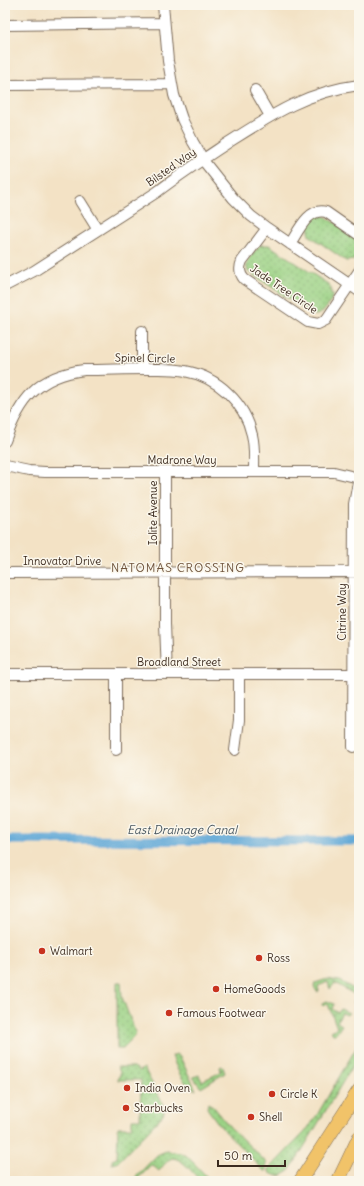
<svg xmlns="http://www.w3.org/2000/svg" width="364" height="1186" viewBox="0 0 364 1186" font-family="Delius,sans-serif">
	<style>
		.grass { fill: url(#grass-dots); stroke: #6a7e50 }
		.lines { fill: none; stroke-linecap: round; stroke-linejoin: round }
		.canal { stroke: #61a8d7; stroke-width: 9 }
		.minor-casing { stroke: #7b6a58; stroke-width: 12 }
		.major-casing { stroke: #7b6a58; stroke-width: 14 }
		.minor { stroke: #fff; stroke-width: 10 }
		.major { stroke: #f1c369; stroke-width: 13 }
		.poi-dot { fill: #c8321e; stroke: #fbf7ec; stroke-width: 1.5 }
		.labels { text-anchor: middle; dominant-baseline: central; stroke-width: 3; stroke-linejoin: round; paint-order: stroke }
		.street-label { font-size: 11px; fill: #3b2a1e; stroke: #fbf7ec }
		.poi-label { font-size: 11px; fill: #3b2a1e; stroke: #fbf7ec; text-anchor: start }
		.neighbourhood-label { font-size: 12px; letter-spacing: 1px; fill: #70553e; stroke: #fbf7ec }
		.water-label { font-size: 12px; font-style: italic; fill: #48565f; stroke: #fbf7ec }
	</style>
	<defs>
		<pattern id="grass-dots" width="8" height="8" patternUnits="userSpaceOnUse"><rect width="8" height="8" fill="#9ad183"/><path d="M2 2h.1M6 6h.1" fill="none" stroke="#7faa6b" stroke-width="1.8" stroke-linecap="round"/></pattern>
	</defs>
	<rect width="100%" height="100%" fill="#fbf7ec"/>
	<filter id="ink" filterUnits="userSpaceOnUse"><feTurbulence type="fractalNoise" baseFrequency=".025" numOctaves="2"/><feDisplacementMap in="SourceGraphic" scale="8" xChannelSelector="R" yChannelSelector="G"/><feConvolveMatrix kernelMatrix="1 2 1 2 8 2 1 2 1" color-interpolation-filters="sRGB"/></filter>
	<filter id="wash" filterUnits="userSpaceOnUse"><feTurbulence type="fractalNoise" baseFrequency=".012" numOctaves="4" result="noise"/><feDisplacementMap in="SourceGraphic" scale="16" xChannelSelector="R" yChannelSelector="G"/><feGaussianBlur stdDeviation="0.9" result="paint"/><feColorMatrix in="noise" values="0 0 0 0 0 0 0 0 0 0 0 0 0 0 0 0 0 1.4 0 .05"/><feComposite in="paint" operator="in"/></filter>
	<g filter="url(#wash)">
		<rect width="100%" height="100%" fill="#f3e2c5"/>
		<path class="grass" d="M320,213L359,238V259L356,262L355,260L346,261L309,235V228L307,227L313,217Z
			M260,245H269L328,284L331,288V294H334C330,303 322,319 311,314L248,271C243,262 254,253 260,245Z
			M327,979L340,981L359,992V997L355,1003H353L357,996L335,983L330,989L328,982L318,986L319,991L317,992L314,987L315,983Z
			M117,982H121L122,997L136,1034L123,1049H117Z
			M327,1001L334,1004L332,1009L338,1013L341,1009L349,1013L347,1015L342,1013L337,1022L342,1025L336,1034H333L331,1031L337,1028L328,1004L322,1005V1003Z
			M359,1043V1055L298,1157C291,1168 284,1183 269,1172V1169L305,1132L317,1115Z
			M176,1054L180,1057L196,1090C182,1084 177,1069 172,1056Z
			M221,1066L223,1067L225,1073L201,1088L193,1077L199,1075L202,1081L221,1072L220,1067Z
			M117,1067H134L140,1071L144,1068L165,1108L163,1115L117,1163L112,1164V1160L117,1158L118,1127H132V1119H140L141,1080H118V1077L120,1076V1072Z
			M208,1103L213,1106L230,1127L267,1163L265,1172L220,1126L209,1111L207,1108Z
			M166,1151L181,1153L187,1156L211,1181H200C195,1175 179,1154 170,1159C166,1162 162,1167 159,1171L152,1165L135,1181H132L157,1155Z"/>
		<g class="lines">
			<path class="canal" d="M5,840L359,841"/>
		</g>
	</g>
	<g filter="url(#ink)">
		<g class="lines">
			<g class="minor-casing">
				<path id="minor" d="M163,5L168,61L174,95L182,119L193,142L206,164L233,198L251,216L267,228L359,291
					M5,25L163,23
					M5,85L172,84
					M255,90L270,116
					M80,201L98,230
					M267,228L242,261C239,268 239,273 244,279L308,322L318,324L326,320L359,271
					M290,244C298,232 308,207 326,212L359,235
					M5,286L34,271L157,192C179,175 202,160 226,144C270,116 305,92 359,85
					M142,369V331
					M5,441C20,399 38,376 84,370C105,370 125,369 146,369C159,369 172,368 185,371C218,377 245,403 252,435C255,447 254,459 254,472
					M5,466L29,471L45,472H334L359,478
					M165,472V624L167,674
					M5,573L359,572
					M5,674H353
					M116,674V750
					M353,747L354,504L359,477
					M235,750L239,720V674"/>
			</g>
			<g class="major-casing">
				<path id="major" d="M300,1181L359,1090
					M338,1181L359,1137"/>
			</g>
			<use href="#minor" class="minor"/>
			<use href="#major" class="major"/>
		</g>
	</g>
	<g class="poi-dot">
		<circle cx="42" cy="951" r="4"/>
		<circle cx="259" cy="958" r="4"/>
		<circle cx="216" cy="989" r="4"/>
		<circle cx="169" cy="1013" r="4"/>
		<circle cx="127" cy="1088" r="4"/>
		<circle cx="272" cy="1094" r="4"/>
		<circle cx="126" cy="1108" r="4"/>
		<circle cx="251" cy="1117" r="4"/>
	</g>
	<g class="labels">
		<g class="street-label">
			<text transform="translate(171 167) rotate(-35)">Bilsted Way</text>
			<text transform="translate(284 289) rotate(34)">Jade Tree Circle</text>
			<text transform="translate(145 358) rotate(1)">Spinel Circle</text>
			<text x="182" y="460">Madrone Way</text>
			<text transform="translate(153 513) rotate(-90)">Iolite Avenue</text>
			<text x="62" y="561">Innovator Drive</text>
			<text transform="translate(342 612) rotate(-90)">Citrine Way</text>
			<text x="179" y="662">Broadland Street</text>
		</g>
		<g class="poi-label">
			<text x="50" y="951">Walmart</text>
			<text x="267" y="958">Ross</text>
			<text x="224" y="989">HomeGoods</text>
			<text x="177" y="1013">Famous Footwear</text>
			<text x="135" y="1088">India Oven</text>
			<text x="280" y="1094">Circle K</text>
			<text x="134" y="1108">Starbucks</text>
			<text x="259" y="1117">Shell</text>
		</g>
		<g class="neighbourhood-label">
			<text x="178" y="567">NATOMAS CROSSING</text>
		</g>
		<g class="water-label">
			<text x="182" y="829">East Drainage Canal</text>
		</g>
	</g>
	<rect width="364" height="1186" fill="none" stroke="#fbf7ec" stroke-width="20"/>
	<path d="M218 1160v6h67v-6" fill="none" stroke="#3b2a1e" stroke-width="2"/>
	<text x="224" y="1160" font-size="12" fill="#3b2a1e" stroke="#fbf7ec" stroke-width="3" paint-order="stroke">50 m</text>
</svg>
